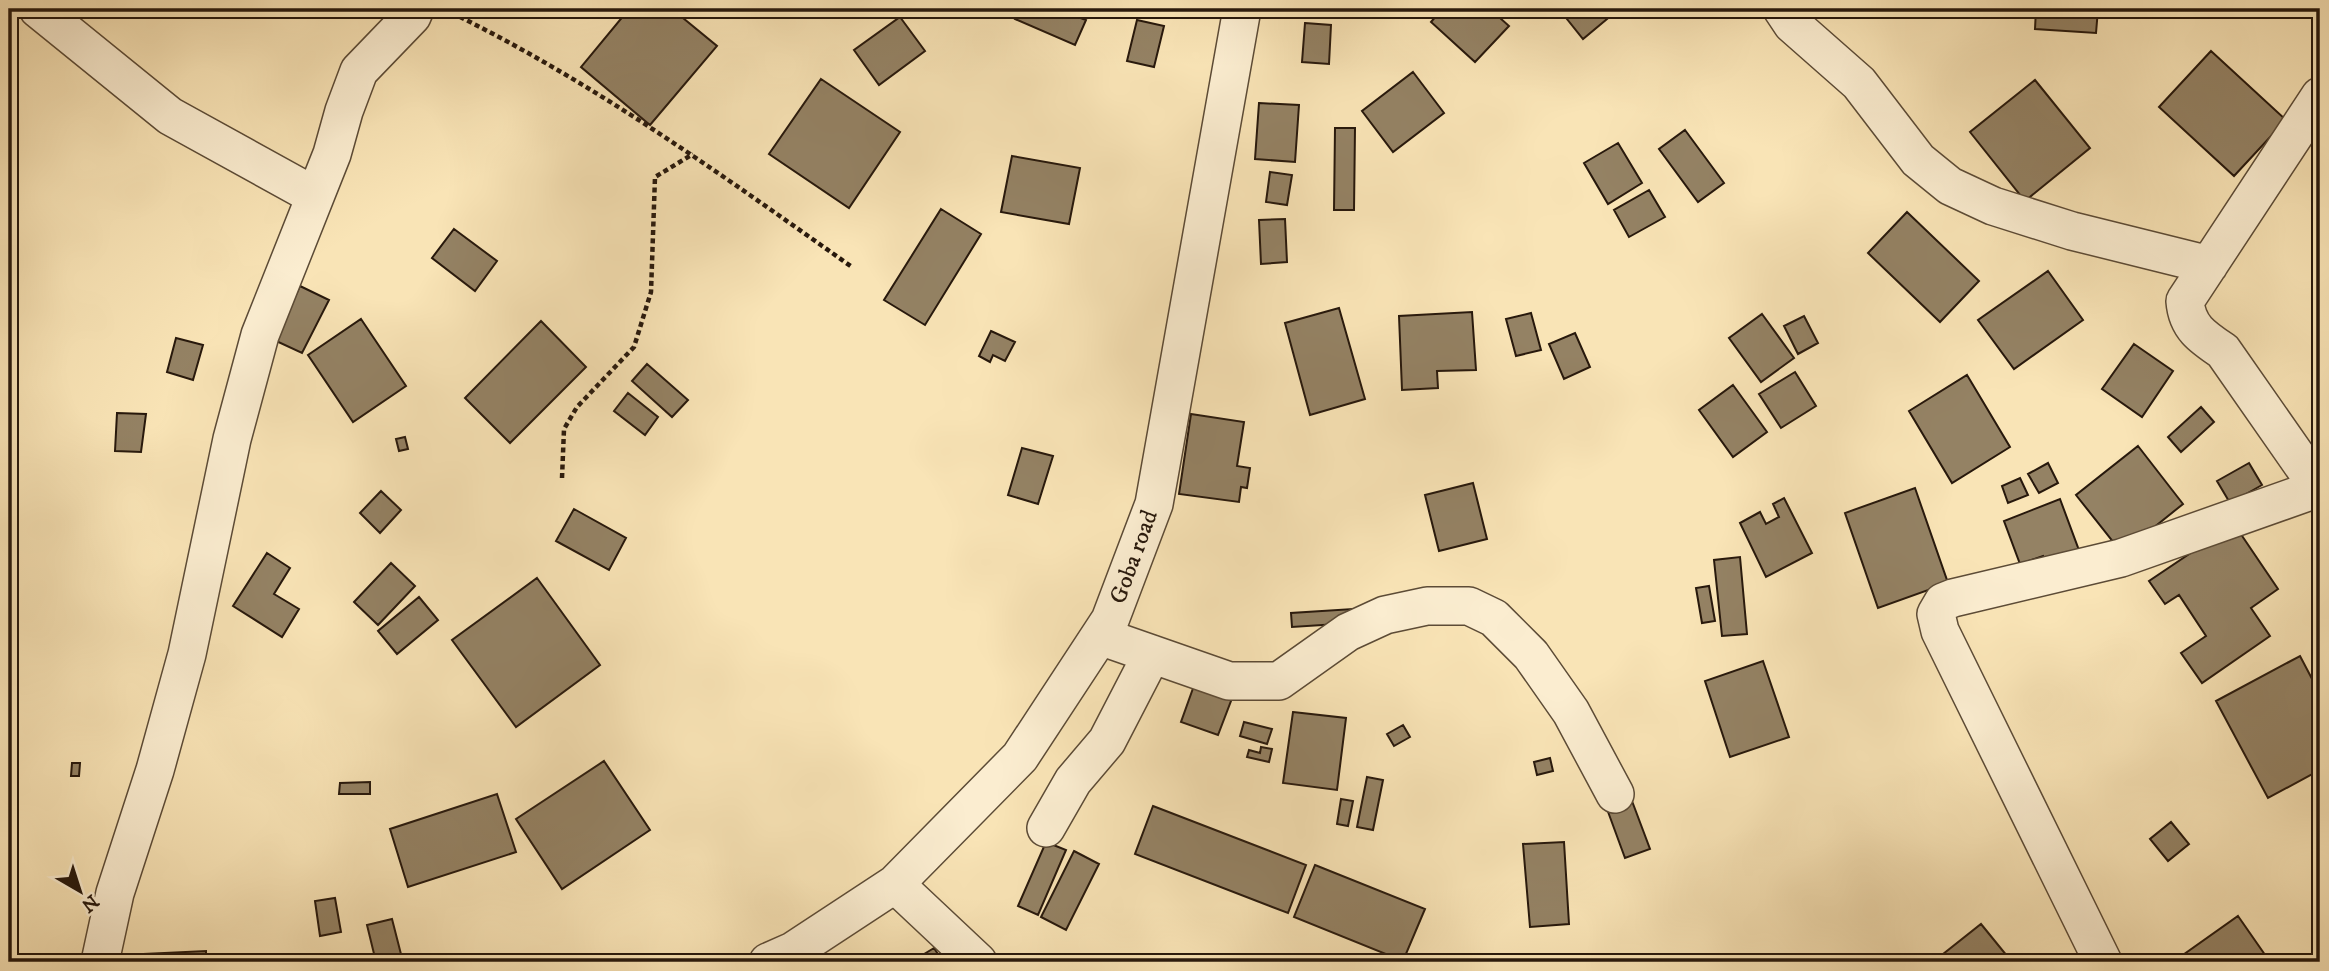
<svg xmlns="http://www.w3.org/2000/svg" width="2329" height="971" viewBox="0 0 2329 971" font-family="'IM FELL DW Pica',serif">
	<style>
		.building { fill: #948264; stroke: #27180c; stroke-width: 2 }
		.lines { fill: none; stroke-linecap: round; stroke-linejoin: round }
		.minor-casing { stroke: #5c4b36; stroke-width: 40 }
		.path { stroke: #27180c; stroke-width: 4.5; stroke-dasharray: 5 3.5; stroke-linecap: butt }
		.minor { stroke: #fbedd0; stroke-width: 37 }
		.labels { text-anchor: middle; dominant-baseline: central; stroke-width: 5; stroke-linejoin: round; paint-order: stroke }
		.street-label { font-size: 24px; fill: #27180c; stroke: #fbedd0 }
	</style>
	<rect width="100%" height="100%" fill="#f9e4b6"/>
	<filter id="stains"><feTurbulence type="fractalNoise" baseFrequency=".00286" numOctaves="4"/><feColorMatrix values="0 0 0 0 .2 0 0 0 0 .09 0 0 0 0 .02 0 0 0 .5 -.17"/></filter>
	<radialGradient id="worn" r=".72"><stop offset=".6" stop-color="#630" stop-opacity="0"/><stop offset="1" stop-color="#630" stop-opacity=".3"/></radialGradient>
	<path class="building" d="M629,9H672L717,46L650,125L581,67Z
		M1020,9H1079L1075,16L1086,20L1075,45L1015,19Z
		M1442,9H1490L1509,26L1475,62L1431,22Z
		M1559,9H1619L1583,39Z
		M2036,9H2098L2096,33L2035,29Z
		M900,17L925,51L879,85L854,50Z
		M1137,20L1164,26L1154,67L1127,61Z
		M1305,23L1331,25L1329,64L1302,62Z
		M2211,51L2286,120L2234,176L2159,107Z
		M1413,72L1444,113L1393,152L1362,111Z
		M821,79L900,132L849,208L769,154Z
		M2035,80L2090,148L2025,201L1970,132Z
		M1259,103L1299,105L1295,162L1255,159Z
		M1335,128H1355L1354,210H1334Z
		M1685,130L1724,183L1698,202L1659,149Z
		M1618,143L1642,183L1608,204L1584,163Z
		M1012,156L1080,168L1069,224L1001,212Z
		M1270,172L1292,175L1287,205L1266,202Z
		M1649,190L1665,217L1629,237L1614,210Z
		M941,209L981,234L925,325L884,300Z
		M1907,212L1979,281L1940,322L1868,253Z
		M1285,219L1287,262L1261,264L1259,220Z
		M454,229L497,261L475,291L432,258Z
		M2048,271L2083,320L2014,369L1978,320Z
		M300,286L329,300L302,353L274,340Z
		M1339,308L1365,399L1310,415L1285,323Z
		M1472,312L1476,370L1437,371L1438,388L1402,390L1399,316Z
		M1531,313L1541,350L1516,356L1506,319Z
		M1762,314L1794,358L1761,382L1729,338Z
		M1804,316L1818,343L1798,354L1784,326Z
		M361,319L406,386L353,422L308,355Z
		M541,321L586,367L510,443L465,398Z
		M991,331L1015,342L1005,361L993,355L990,362L979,356Z
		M1575,333L1590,367L1564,379L1549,344Z
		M176,338L203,345L193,380L167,372Z
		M2134,344L2173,371L2142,417L2102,389Z
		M647,364L688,400L672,417L632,381Z
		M1795,372L1816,406L1781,428L1759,394Z
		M1967,375L2010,447L1952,483L1909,411Z
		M1733,385L1767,432L1733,457L1699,410Z
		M628,393L658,417L645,435L614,411Z
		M2201,407L2214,422L2181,452L2168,437Z
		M117,413L146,414L141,452L115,451Z
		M1191,414L1244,422L1237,466L1250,468L1247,488L1241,487L1239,502L1179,494Z
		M405,437L408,449L399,451L396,439Z
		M2138,446L2183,504L2122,553L2076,495Z
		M1022,448L1053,456L1038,504L1008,495Z
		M2048,463L2058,483L2039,493L2028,474Z
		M2249,463L2262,485L2230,503L2217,481Z
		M2020,478L2028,495L2008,503L2002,486Z
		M1473,483L1487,539L1439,551L1425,495Z
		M1915,488L1948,583L1878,608L1845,513Z
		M381,491L401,510L380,533L360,513Z
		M1784,498L1812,553L1766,577L1740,523L1760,512L1766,524L1779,517L1773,504Z
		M2060,499L2080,553L2046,566L2043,556L2020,564L2004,521Z
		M574,509L626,538L609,570L556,541Z
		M2234,524L2278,589L2251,608L2270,636L2202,683L2181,653L2206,636L2179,595L2165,604L2149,581Z
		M267,553L290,568L274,594L299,609L282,637L233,606Z
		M1740,557L1747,634L1722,636L1714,560Z
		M391,563L415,586L378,625L354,602Z
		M537,578L600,665L516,727L452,640Z
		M1709,586L1715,621L1702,623L1696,588Z
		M419,597L438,620L397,654L378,631Z
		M1353,609V623L1292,627L1291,613Z
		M2300,656L2320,694V770L2268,798L2216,701Z
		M1763,661L1789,737L1730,757L1705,681Z
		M1196,680L1234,693L1218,735L1181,722Z
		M1293,712L1346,718L1337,790L1283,783Z
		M1244,722L1272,729L1267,744L1240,736Z
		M1403,725L1410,737L1394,746L1387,734Z
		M1261,747L1272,749L1269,762L1247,757L1249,750L1260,753Z
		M1550,758L1553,771L1537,775L1534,762Z
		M604,761L650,830L562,889L516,819Z
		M72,763H80L79,776H71Z
		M1367,777L1383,780L1373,830L1357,827Z
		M370,782V794H339L340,783Z
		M497,794L516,852L408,887L390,829Z
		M1341,799L1353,801L1348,826L1337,824Z
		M1632,801L1650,849L1625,858L1607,809Z
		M1153,806L1306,865L1288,913L1135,854Z
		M2171,822L2189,844L2168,861L2150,839Z
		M1046,842L1066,850L1038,915L1018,906Z
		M1564,842L1569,924L1530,927L1523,844Z
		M1074,851L1099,864L1066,930L1041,917Z
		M1315,865L1425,909L1403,961L1294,917Z
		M335,898L341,932L320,936L315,901Z
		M2238,916L2270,962H2173Z
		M392,919L403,962H376L367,925Z
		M1981,924L2012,962H1933Z
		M934,948L943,962H911Z
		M206,951V962H144V954Z"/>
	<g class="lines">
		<g class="minor-casing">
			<path id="minor" d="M38,9L170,116L315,196
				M1782,9L1792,24L1859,83L1918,160L1950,186L1993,206L2072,231L2209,265
				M2320,96L2185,301C2187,327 2202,337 2223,351L2320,490
				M1100,636L1229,681H1279L1348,632L1385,615L1427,606H1469L1494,618L1531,655L1571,712L1615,794
				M1046,828L1073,781L1107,741L1152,654
				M895,884L978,962
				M100,962L115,893L155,770L187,654L232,439L260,335L332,154L344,111L359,71L412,16L415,9
				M768,962L793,951L895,884L1020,757L1110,620L1154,504L1242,9
				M2103,962L1940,631L1936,614L1943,602L1953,598L2121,558L2319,488"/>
		</g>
		<path class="path" d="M452,13C595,83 723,176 852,267
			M562,478L564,429L577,407L634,347L651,292L655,177L693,154"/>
		<use href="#minor" class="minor"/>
	</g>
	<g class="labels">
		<g class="street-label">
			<text transform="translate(1134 557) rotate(-70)">Goba road</text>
		</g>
	</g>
	<rect width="2329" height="971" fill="none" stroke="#f9e4b6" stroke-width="35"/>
	<rect x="10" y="10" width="2308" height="950" fill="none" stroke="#27180c" stroke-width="3.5"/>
	<rect x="18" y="18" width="2294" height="936" fill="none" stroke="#27180c" stroke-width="2"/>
	<g transform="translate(80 891) rotate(141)" stroke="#fbedd0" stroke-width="5" paint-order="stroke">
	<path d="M0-5L12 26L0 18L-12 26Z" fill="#27180c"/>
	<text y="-10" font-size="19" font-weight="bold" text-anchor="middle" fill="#27180c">N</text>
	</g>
	<rect width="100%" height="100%" filter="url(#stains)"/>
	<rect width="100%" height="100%" fill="url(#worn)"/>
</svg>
